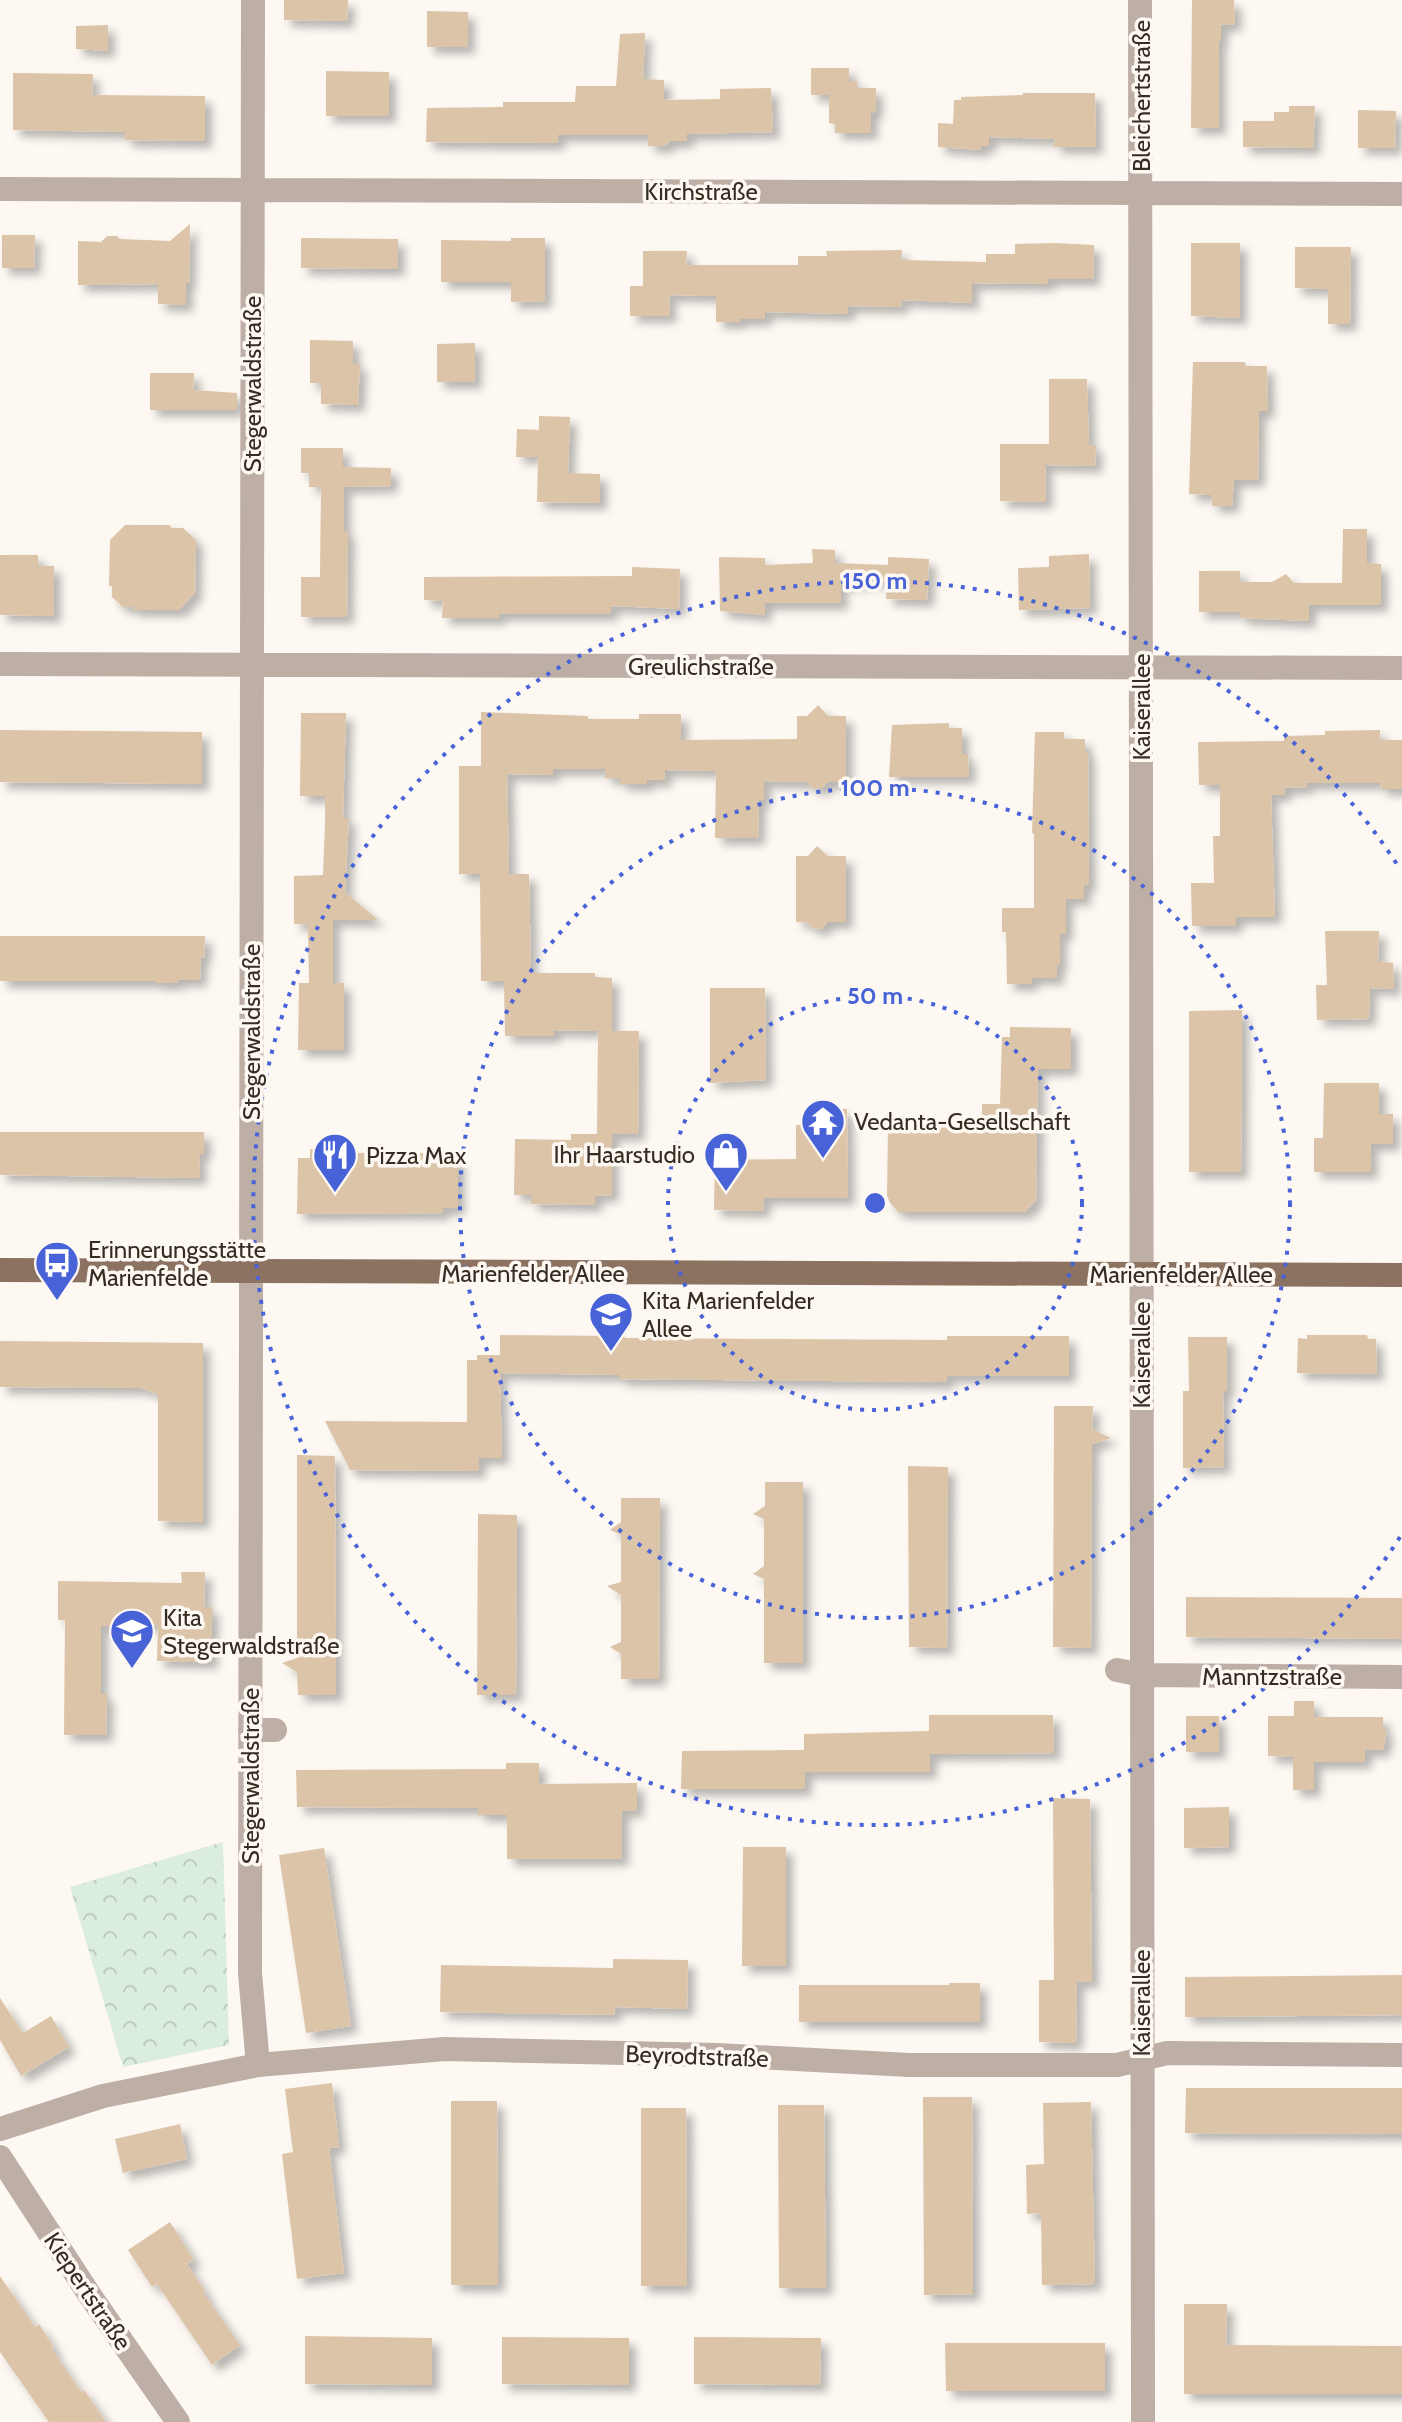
<svg xmlns="http://www.w3.org/2000/svg" width="1402" height="2422" viewBox="0 0 1402 2422" font-family="Cabin,sans-serif">
	<style>
		.park { fill: url(#park-crowns) }
		.building { fill: #dcc4a8; filter: url(#shadow) }
		.lines { fill: none; stroke-linecap: round; stroke-linejoin: round }
		.minor { stroke: #bdafa6; stroke-width: 24 }
		.major { stroke: #8b7261; stroke-width: 24 }
		.ring { fill: none; stroke: #4863d7; stroke-width: 4; stroke-dasharray: 4 8 }
		.labels { text-anchor: middle; dominant-baseline: central; stroke-width: 7; stroke-linejoin: round; paint-order: stroke }
		.street-label { font-size: 24px; fill: #362d22; stroke: #fdf8f2 }
		.poi-label { font-size: 24px; fill: #362d22; stroke: #fdf8f2; text-anchor: start }
		.centre { fill: #4863d7; stroke: #fdf8f2; stroke-width: 4 }
		.ring-label { font-size: 24px; text-anchor: middle; font-weight: bold; fill: #4863d7; stroke: #fdf8f2; stroke-width: 7; stroke-linejoin: round; paint-order: stroke }
	</style>
	<defs>
		<pattern id="park-crowns" width="20" height="18" patternUnits="userSpaceOnUse" patternTransform="scale(2)"><rect width="20" height="18" fill="#dbeede"/><path d="M2 6a3 3 0 1 1 6 0M12 15a3 3 0 1 1 6 0" fill="none" stroke="#bdccbe"/></pattern>
		<filter id="shadow"><feDropShadow dx="7" dy="7" stdDeviation="4" flood-color="#0004"/></filter>
	</defs>
	<rect width="100%" height="100%" fill="#fdf8f2"/>
	<path class="park" d="M223,1842L229,2045L123,2067L70,1887Z"/>
	<path class="building" d="M284,0H348L347,21L284,20Z
		M1192,0H1234L1235,24L1221,25V40L1219,41V128H1191Z
		M427,11L468,12V47H427Z
		M108,25V51L76,49V26Z
		M645,33L643,79L664,80V100L720,99V89L771,88L773,132L687,134V141H670L664,146H648V135H558V143L426,142L427,108L503,107V102H575L576,86H616L620,34Z
		M811,68H849V81H857V88H876V111L871,113V133H835V124L829,123V95H811Z
		M326,71L389,72V116H326Z
		M13,73L93,74L92,95L205,96V141L125,140V132L13,130Z
		M1023,93H1095L1096,147H1054L1055,139L989,137V146H981V150L938,147V123L953,124L954,100H961V97L1023,95Z
		M1289,106H1315L1313,148L1243,147V121H1274V112H1289Z
		M1358,110L1396,111L1395,148H1358Z
		M190,224L189,283H186V305L158,304V284L78,285V241L101,242L107,236H117L120,239L170,241Z
		M2,235H35L34,268H2Z
		M301,238L398,239V269L301,268Z
		M511,238H545V301L511,302V282H441V240L511,241Z
		M1054,243L1094,245L1093,279H1048V284L972,283V303L902,300L901,307L848,306V314L765,312V319H739L740,322H716V296L669,295L670,316H630V286H643V251H687L686,265H798V256H827L826,251L902,250L901,260L986,262V254H1015V244Z
		M1191,243H1240V318L1191,316Z
		M1295,247H1351L1350,324H1328V289L1295,288Z
		M310,340L353,341V364H360L358,405L321,404V383H310Z
		M475,343V382H437V344Z
		M1193,362H1245L1246,366H1267L1268,411H1259L1258,480H1234L1232,506H1212L1211,495L1189,494Z
		M150,373H194L193,390L237,393V410H150Z
		M1049,379H1087L1089,445H1096L1095,466L1045,465L1046,502L1000,501V444H1049Z
		M539,416L570,417L568,473L600,474V503L537,502L538,457H516L517,429L539,430Z
		M301,448H343V467L391,468V486L344,487V531H348L347,617H301V577H320L321,487H309V473H301Z
		M125,525H170L171,528H183L196,540L195,593L179,610H134L133,607H123L112,597V586H109L110,540Z
		M1343,529H1367V563L1381,564V605H1309V621L1240,618V612H1199V571H1240V582H1272L1286,574L1294,583H1342Z
		M812,549L835,550V563L888,565V557L929,559L927,600L886,599L887,580L841,584V603H765V615L720,611L719,557L765,558V565L813,563Z
		M1089,554L1090,608L1019,610L1018,568L1049,567V556Z
		M0,555H38V566H54V616L0,615Z
		M632,567L680,569L679,609L611,606V614H499V618H442L443,601L424,600V577L632,576Z
		M818,705L828,716H846V782H828L822,788H813L807,782L764,781V800H759L758,838H715L716,771L665,770V780H647V784H620V778H605V769H553V775L507,774L509,874H529L531,973H595V977L612,978V1031H639L638,1134H597L598,1031L554,1030V1036H505L504,981H481L480,874H459V766H481V712L588,716V719H639V714H681V740L797,739V716H807Z
		M301,713H346L343,818H349L345,892L378,920H333V983H344V1050H298L299,983H309L308,924H294V876L323,875L325,824V796H300Z
		M949,723V728H962V754H968L969,777H889L892,725Z
		M0,730L202,732V784L0,782Z
		M1380,730V740H1402V789H1381L1380,783H1307V787L1284,788L1285,795H1271L1275,917H1236V926H1192L1191,883H1214L1213,836H1220V785H1199L1198,742L1284,741V736L1325,735V731Z
		M1035,732H1064V739H1085V752H1088L1089,885H1084V899H1066V934H1060V965H1057V978H1032L1031,984H1007L1006,932H1002V908H1034V834L1032,833Z
		M817,846L828,856H846V922H827L822,929L813,928L805,922H796V856H808Z
		M1325,931H1379L1378,961L1393,963L1394,989L1370,988L1369,1019L1317,1020L1316,985H1327Z
		M0,936H205L204,958L201,957L200,980H178L177,983H155V981H0Z
		M710,988H765L766,1080L710,1083Z
		M1242,1010L1241,1172H1189V1011Z
		M1010,1027L1071,1028V1069H1038L1036,1200L1025,1212H898L887,1199L888,1125H982V1104H1000L1002,1037H1010Z
		M1324,1083H1379V1114H1393V1144H1371V1172H1314V1138H1323Z
		M816,1109H847L848,1198H764L763,1211L714,1210L715,1160L796,1159V1125H816Z
		M0,1132H204V1154H199L200,1178L0,1175Z
		M571,1134H612V1195L595,1196V1205L531,1204V1195H514L515,1139L571,1140Z
		M310,1149H351V1153H440L442,1158H458V1208H443V1213L297,1214L298,1158H310Z
		M500,1335L624,1336L625,1338L947,1340V1336H1069V1376H947V1382L619,1379V1375L500,1373L502,1458H479V1471L350,1470L325,1421L467,1422V1360H477V1355H500Z
		M1307,1335H1367L1368,1339H1376L1377,1374L1297,1373L1298,1338L1307,1339Z
		M1188,1337H1227V1391H1223L1224,1467L1183,1468V1391H1189Z
		M0,1341L203,1343V1522L158,1521V1394L141,1388L0,1387Z
		M1054,1406H1093L1092,1429L1111,1438L1092,1444L1091,1648L1053,1647Z
		M297,1455L335,1456L336,1695H298L297,1672L282,1663L297,1658Z
		M908,1466L948,1467L947,1648L909,1647Z
		M765,1482H803V1663H764V1579L753,1574L764,1566V1519L753,1514L765,1506Z
		M621,1498H660L659,1679H621V1654L610,1647L621,1642V1595L607,1586L621,1582V1535L610,1530L621,1522Z
		M478,1514L517,1515L516,1695H477Z
		M181,1572H205L204,1607H212L211,1662L157,1661L158,1625L101,1626V1694H107L106,1735H64L65,1620H58V1581L182,1583Z
		M1186,1597L1402,1598V1639L1186,1637Z
		M1294,1701H1314V1717H1383V1730H1387L1383,1750H1365V1762H1314V1790H1293V1757L1268,1756V1716H1294Z
		M929,1715H1053L1054,1753L930,1754V1772H805V1789H681L682,1751L804,1750V1734L929,1731Z
		M1186,1716H1219V1752H1186Z
		M506,1763H539V1784L637,1783V1810L622,1811V1859H507V1815H478V1808L297,1807L296,1770L506,1769Z
		M1053,1798L1090,1799L1092,1982L1077,1981L1076,2043L1039,2042V1980H1054Z
		M1229,1807V1847L1184,1848V1808Z
		M743,1847H786V1966H742Z
		M324,1848L351,2026L306,2033L279,1855Z
		M613,1959L688,1960L687,2009L615,2007L614,2015L440,2012L441,1965L613,1968Z
		M1402,1975V2015L1185,2017V1977Z
		M949,1983H980V2022H799V1985H949Z
		M0,1998L23,2033L51,2016L69,2047L21,2076L0,2040Z
		M332,2083L339,2147L329,2148L344,2273L297,2279L282,2154L293,2152L285,2089Z
		M1186,2088H1402V2134L1185,2133Z
		M923,2097H972L973,2294L924,2295Z
		M451,2101H497L498,2285H451Z
		M1091,2102L1095,2284L1042,2285L1041,2213L1027,2214L1026,2165L1044,2164L1043,2103Z
		M778,2105H824L826,2288H779Z
		M641,2108H686L687,2286H641Z
		M180,2124L187,2159L123,2173L115,2139Z
		M170,2222L194,2260L187,2264L206,2293L204,2294L240,2345L212,2365L157,2284L152,2287L128,2250Z
		M0,2276L35,2327L39,2324L54,2348L52,2349L81,2392L84,2390L106,2422H49L0,2352Z
		M1184,2304H1227L1226,2345L1402,2346V2394H1184Z
		M305,2336L432,2338V2385L305,2384Z
		M502,2337L629,2338V2385L502,2384Z
		M694,2337L821,2338L820,2385L694,2384Z
		M945,2343H1105V2391H946Z"/>
	<g class="lines">
		<path class="minor" d="M253,0L250,1973L258,2065
			M1140,0L1143,2422
			M0,189L1402,194
			M0,664L1402,668
			M1117,1670L1142,1675L1402,1677
			M250,1730H275
			M0,2129L103,2096L258,2065L445,2049L717,2055L909,2065H1117L1167,2053L1402,2055
			M0,2157L89,2294L178,2422"/>
		<path class="major" d="M0,1270L1402,1275"/>
	</g>
	<g class="ring">
		<circle cx="875" cy="1203" r="207"/>
		<circle cx="875" cy="1203" r="415"/>
		<path d="M1400 1537A622 622 0 1 1 1400 869"/>
	</g>
	<defs>
		<g id="temple-pin" transform="scale(2.3)"><path d="M0 17L-7.5 6A9.5 9.5 0 1 1 7.5 6Z" fill="#4863d7" stroke="#fdf8f2"/><path d="M0-6L5-2H3V0L6.5 2.5H4V6H1.5V3h-3V6H-4V2.5H-6.5L-3 0V-2H-5Z" fill="#fff"/></g>
		<g id="shop-pin" transform="scale(2.3)"><path d="M0 17L-7.5 6A9.5 9.5 0 1 1 7.5 6Z" fill="#4863d7" stroke="#fdf8f2"/><path d="M-5-2.5h2.3a2.7 3.5 0 0 1 5.4 0H5L5.5 6h-11ZM-1.5-2.5h3a1.5 2.3 0 0 0-3 0Z" fill="#fff"/></g>
		<g id="restaurant-pin" transform="scale(2.3)"><path d="M0 17L-7.5 6A9.5 9.5 0 1 1 7.5 6Z" fill="#4863d7" stroke="#fdf8f2"/><path d="M-5-6h1v4h1v-4h1v4h1v-4h1v5L-1.5 .5V6h-2V.5L-5-1ZM5-6V6H3V1.5H1.5Q1.5-4 5-6Z" fill="#fff"/></g>
		<g id="bus-pin" transform="scale(2.3)"><path d="M0 17L-7.5 6A9.5 9.5 0 1 1 7.5 6Z" fill="#4863d7" stroke="#fdf8f2"/><path d="M-5-6H5V4H4V6H2V4H-2V6H-4V4H-5ZM-3.5-4V0h7V-4ZM-3.5 1.2v1.5H-2V1.2ZM2 1.2v1.5H3.5V1.2Z" fill="#fff"/></g>
		<g id="school-pin" transform="scale(2.3)"><path d="M0 17L-7.5 6A9.5 9.5 0 1 1 7.5 6Z" fill="#4863d7" stroke="#fdf8f2"/><path d="M0-5L7-2L0 1L-7-2ZM-4 1L0 2.5L4 1V4Q0 6-4 4Z" fill="#fff"/></g>
	</defs>
	<g fill-rule="evenodd">
		<use href="#temple-pin" x="823" y="1121"/>
		<use href="#shop-pin" x="726" y="1154"/>
		<use href="#restaurant-pin" x="335" y="1155"/>
		<use href="#bus-pin" x="57" y="1263"/>
		<use href="#school-pin" x="611" y="1314"/>
		<use href="#school-pin" x="132" y="1631"/>
	</g>
	<g class="labels">
		<g class="street-label">
			<text transform="translate(1141 96) rotate(-90)">Bleichertstraße</text>
			<text x="701" y="191">Kirchstraße</text>
			<text transform="translate(252 384) rotate(-90)">Stegerwaldstraße</text>
			<text x="701" y="666">Greulichstraße</text>
			<text transform="translate(1141 707) rotate(-90)">Kaiserallee</text>
			<text transform="translate(251 1032) rotate(-90)">Stegerwaldstraße</text>
			<text x="533" y="1273">Marienfelder Allee</text>
			<text x="1181" y="1274">Marienfelder Allee</text>
			<text transform="translate(1141 1355) rotate(-90)">Kaiserallee</text>
			<text x="1272" y="1676">Manntzstraße</text>
			<text transform="translate(250 1776) rotate(-90)">Stegerwaldstraße</text>
			<text transform="translate(1141 2003) rotate(-90)">Kaiserallee</text>
			<text transform="translate(697 2056) rotate(2)">Beyrodtstraße</text>
			<text transform="translate(88 2291) rotate(56)">Kiepertstraße</text>
		</g>
		<g class="poi-label">
			<text x="854" y="1121">Vedanta-Gesellschaft</text>
			<text x="695" y="1154" text-anchor="end">Ihr Haarstudio</text>
			<text x="366" y="1155">Pizza Max</text>
			<text x="88" y="1249">Erinnerungsstätte<tspan x="88" dy="28">Marienfelde</tspan></text>
			<text x="642" y="1300">Kita Marienfelder<tspan x="642" dy="28">Allee</tspan></text>
			<text x="163" y="1617">Kita<tspan x="163" dy="28">Stegerwaldstraße</tspan></text>
		</g>
	</g>
	<circle cx="875" cy="1203" r="12" class="centre"/>
	<g class="ring-label">
		<text x="875" y="589">150 m</text>
		<text x="875" y="796">100 m</text>
		<text x="875" y="1004">50 m</text>
	</g>
</svg>
